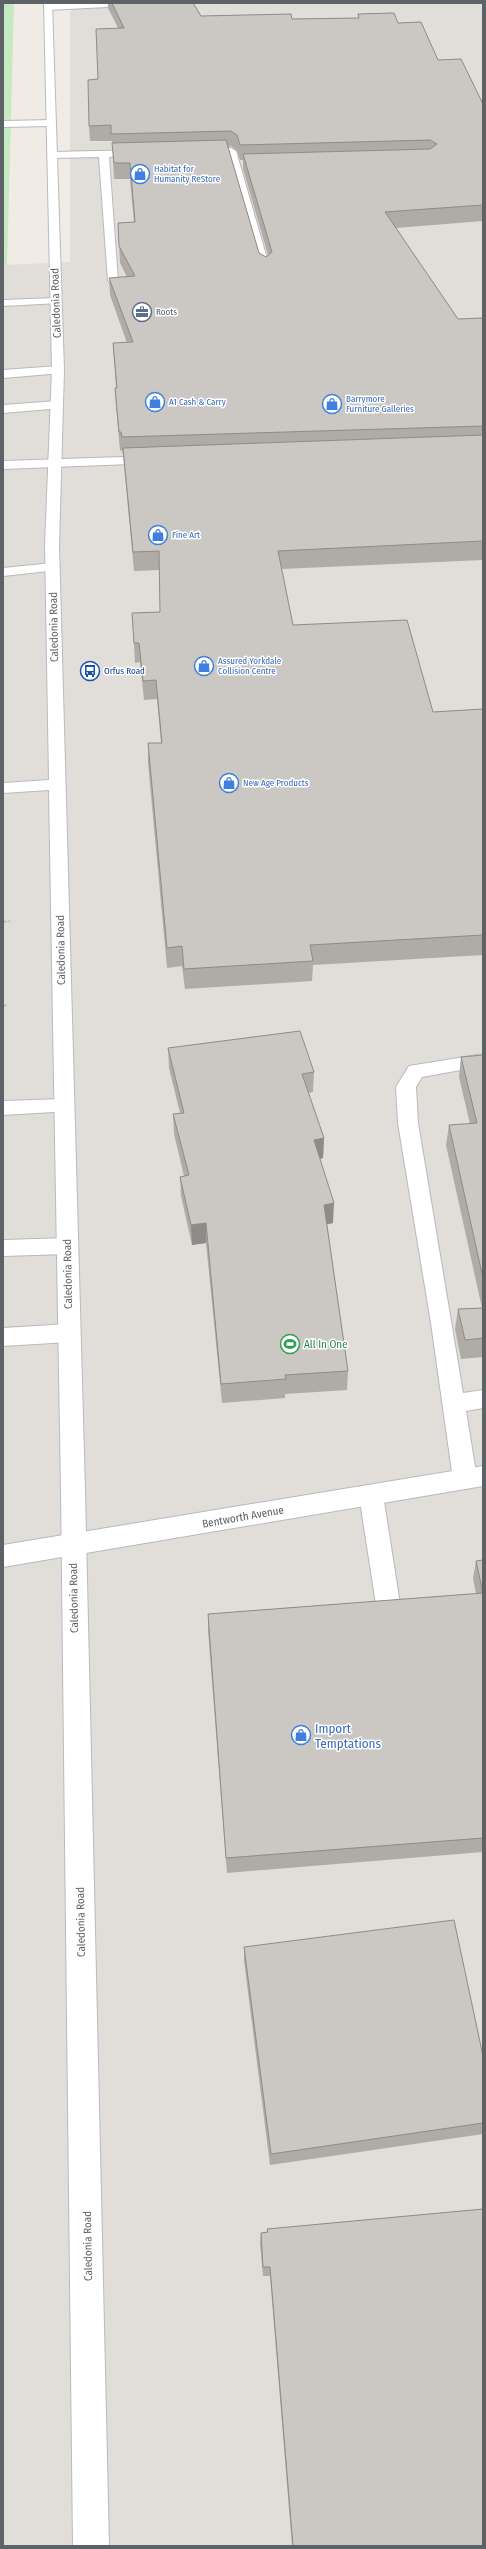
<svg xmlns="http://www.w3.org/2000/svg" width="486" height="2549" viewBox="0 0 486 2549" font-family="'Fira Sans Condensed',sans-serif">
	<style>
		.industrial { fill: #e1ded9 }
		.green { fill: #c5e9c0 }
		.lines { fill: none; stroke-linecap: round; stroke-linejoin: round }
		.lane-casing { stroke: #b6b9bd; stroke-width: 2 }
		.street-casing { stroke: #b6b9bd; stroke-width: 2 }
		.secondary-casing { stroke: #b6bbc0; stroke-width: 2 }
		.path { stroke: #9bd0a3; stroke-width: 2; stroke-dasharray: 3.5 2; stroke-linecap: butt }
		.lane { fill: #fff; fill-rule: evenodd }
		.street { fill: #fff; fill-rule: evenodd }
		.secondary { fill: #fff; fill-rule: evenodd }
		.wall { fill: #afaba7; fill-rule: evenodd }
		.shaded-wall { fill: #8e8b88 }
		.building { fill: #cbc7c2; stroke: #8e8b88 }
		.labels { text-anchor: middle; dominant-baseline: central; stroke-width: 3; stroke-linejoin: round; paint-order: stroke }
		.far-shop-label { font-size: 9px; fill: #366cbe; stroke: #fff; text-anchor: start }
		.far-service-label { font-size: 9px; fill: #4e5e75; stroke: #fff; text-anchor: start }
		.far-transit-label { font-size: 9px; fill: #164399; stroke: #fff; text-anchor: start }
		.street-label { font-size: 11px; fill: #5d6267; stroke: #fff }
		.leisure-label { font-size: 11px; fill: #27864d; stroke: #fff; text-anchor: start }
		.near-shop-label { font-size: 13px; fill: #366cbe; stroke: #fff; text-anchor: start }
	</style>
	<rect width="100%" height="100%" fill="#f0ece5"/>
	<path class="industrial" d="M83,3H483V2546H3V265L70,262V11Z"/>
	<path class="green" d="M3,3H14L7,265H3Z"/>
	<g class="lines">
		<g class="lane-casing">
			<path id="lane" d="M3,121L51,120L56,123L51,126L3,127Z
				M231,148L236,151L270,269L269,271H261L260,269L227,154L201,155L196,152L201,149Z
				M141,150L144,151V155L109,157L118,281L113,284L108,281L99,157L52,158L47,155L52,152Z
				M56,298L60,299V303L3,306V300Z
				M57,401L61,402V408L3,413V405Z
				M153,456L159,460L157,463L3,469V461Z
				M53,563L60,567L58,570L3,576V568Z
				M483,1054V1066L422,1077L416,1087L418,1123L463,1393L483,1390V1408L466,1411L477,1479L473,1486L465,1489L457,1486L453,1479L431,1323L398,1123L396,1087L409,1066Z
				M64,1099L71,1101L74,1106L71,1111L3,1115V1101Z
				M67,1238L74,1240L77,1246L74,1252L67,1254L3,1256V1240Z
				M69,1324L77,1327L80,1333L77,1339L69,1342L3,1346V1328Z
				M371,1485L379,1488L383,1495L400,1604L397,1612L388,1615L379,1612L376,1604L359,1495L363,1488Z"/>
		</g>
		<g class="street-casing">
			<path id="street" d="M77,3H131L127,6L48,10L44,7L48,4Z
				M58,366L62,367L64,370L62,373L3,378V370Z
				M483,1466V1486L3,1567V1545Z"/>
		</g>
		<g class="secondary-casing">
			<path id="secondary" d="M44,3H52L64,370L59,545L85,1490L109,2546H73L61,1490L49,790L3,793V783L49,780L45,545L52,370Z"/>
		</g>
		<path class="path" d="M3,922L10,921
			M3,1006L7,1005"/>
		<use href="#lane" class="lane"/>
		<use href="#street" class="street"/>
		<use href="#secondary" class="secondary"/>
	</g>
	<path class="wall" d="M108,3H193L201,16L292,19L358,18V14L398,23L438,60L483,104V221L396,228L458,319L483,318V560L281,569L293,625L433,712L483,709V955L313,965L312,981L185,989L182,966L167,968L148,763V743H161L157,699L144,700L140,662L135,663L132,613L160,612V570L134,571L123,455L122,450L120,451L116,406L115,388H116L113,343H127L110,295L109,278L127,277L120,263L118,223L134,222L130,179H114L112,141H90L89,126L98,79L118,28L108,8ZM231,146L237,151L240,160H243V169L268,255L266,257L259,253L228,147Z
		M168,1048L314,1072L313,1092L308,1093L324,1138L323,1158L320,1159L333,1223L327,1224L348,1371L347,1390L285,1394V1398L222,1403L206,1243L192,1245L181,1196L180,1177L184,1176L174,1134L173,1114L180,1113L169,1068Z
		M483,1055V1357L461,1359L455,1329L458,1309L482,1308L446,1145L449,1125L470,1124L459,1077L461,1057Z
		M483,1560V1852L227,1873L208,1631V1614L476,1594L473,1578L476,1561Z
		M244,1947L483,2056V2134L270,2165L244,1961Z
		M267,2229L483,2546H292L270,2276H263L260,2243L261,2233L267,2232Z"/>
	<path class="shaded-wall" d="M324,1138L323,1158L313,1160L314,1140Z
		M334,1203L333,1223L323,1225L324,1205Z
		M206,1223V1243L192,1245L191,1225Z"/>
	<path class="building" d="M112,3H193L201,16L291,14L292,19L359,18L358,14L394,13L398,23L421,22L438,60L461,59L483,104V205L385,212L458,319L483,318V426L122,437L121,432H119L115,388H117L113,343L133,342L109,278L135,276L119,246L118,223L135,222L130,163H114L112,143L226,140L259,253L266,257L272,252L243,154L430,149L437,144L430,140L240,145L237,135L231,131L111,134V125L89,126L88,80L98,79L96,29L124,28Z
		M483,435V541L278,551L293,625L407,620L433,712L483,709V935L310,945L313,961L184,969L182,946L167,948L148,743H162L156,680L143,681L139,643H134L132,613L160,612L159,551L133,552L123,448Z
		M300,1031L314,1072L302,1074L324,1138L314,1140L334,1203L324,1205L348,1371L285,1375L286,1379L221,1384L206,1223L191,1225L180,1177L189,1175L173,1114L184,1113L168,1048Z
		M483,1055V1278L449,1125L477,1123L461,1057Z
		M483,1308V1338L465,1340L458,1309Z
		M483,1560V1838L226,1858L208,1614L483,1593L476,1561Z
		M454,1920L483,2056V2123L271,2154L244,1947Z
		M483,2209V2546H293L270,2267H263L261,2233L268,2232L267,2229Z"/>
	<defs>
		<g id="shop-ring" transform="scale(1)"><circle r="9.5" fill="#fff" stroke="#3f7fe0" stroke-width="1.5"/><path d="M-5-2.5h2.3a2.7 3.5 0 0 1 5.4 0H5L5.5 6h-11ZM-1.5-2.5h3a1.5 2.3 0 0 0-3 0Z" fill="#3f7fe0"/></g>
		<g id="office-ring" transform="scale(1)"><circle r="9.5" fill="#fff" stroke="#5c6f8a" stroke-width="1.5"/><path d="M-6-3h4V-5.5h4V-3h4V5H-6ZM-1-4.5V-3h2v-1.5ZM-6 0V1H6V0Z" fill="#5c6f8a"/></g>
		<g id="bus-ring" transform="scale(1)"><circle r="9.5" fill="#fff" stroke="#1a4fb4" stroke-width="1.5"/><path d="M-5-6H5V4H4V6H2V4H-2V6H-4V4H-5ZM-3.5-4V0h7V-4ZM-3.5 1.2v1.5H-2V1.2ZM2 1.2v1.5H3.5V1.2Z" fill="#1a4fb4"/></g>
		<g id="stadium-ring" transform="scale(1)"><circle r="9.5" fill="#fff" stroke="#2e9e5b" stroke-width="1.5"/><path d="M0-5a6.5 5 0 1 0 0 10a6.5 5 0 1 0 0-10ZM-3.5-1.8h7v3.6h-7Z" fill="#2e9e5b"/></g>
	</defs>
	<g fill-rule="evenodd">
		<use href="#shop-ring" x="140" y="174"/>
		<use href="#office-ring" x="142" y="312"/>
		<use href="#shop-ring" x="155" y="402"/>
		<use href="#shop-ring" x="332" y="404"/>
		<use href="#shop-ring" x="158" y="535"/>
		<use href="#shop-ring" x="204" y="666"/>
		<use href="#bus-ring" x="90" y="671"/>
		<use href="#shop-ring" x="229" y="783"/>
		<use href="#stadium-ring" x="290" y="1344"/>
		<use href="#shop-ring" x="301" y="1735"/>
	</g>
	<g class="labels">
		<g class="far-shop-label">
			<text x="154" y="169">Habitat for<tspan x="154" dy="10">Humanity ReStore</tspan></text>
			<text x="346" y="399">Barrymore<tspan x="346" dy="10">Furniture Galleries</tspan></text>
			<text x="169" y="402">A1 Cash &amp; Carry</text>
			<text x="172" y="535">Fine Art</text>
			<text x="218" y="661">Assured Yorkdale<tspan x="218" dy="10">Collision Centre</tspan></text>
			<text x="243" y="783">New Age Products</text>
		</g>
		<g class="far-service-label">
			<text x="156" y="312">Roots</text>
		</g>
		<g class="far-transit-label">
			<text x="104" y="671">Orfus Road</text>
		</g>
		<g class="street-label">
			<text transform="translate(56 303) rotate(-92)">Caledonia Road</text>
			<text transform="translate(54 627) rotate(-91)">Caledonia Road</text>
			<text transform="translate(61 950) rotate(-91)">Caledonia Road</text>
			<text transform="translate(68 1274) rotate(-91)">Caledonia Road</text>
			<text transform="translate(243 1517) rotate(-10)">Bentworth Avenue</text>
			<text transform="translate(74 1598) rotate(-91)">Caledonia Road</text>
			<text transform="translate(81 1922) rotate(-91)">Caledonia Road</text>
			<text transform="translate(88 2246) rotate(-91)">Caledonia Road</text>
		</g>
		<g class="leisure-label">
			<text x="304" y="1344">All In One</text>
		</g>
		<g class="near-shop-label">
			<text x="315" y="1728">Import<tspan x="315" dy="15">Temptations</tspan></text>
		</g>
	</g>
	<rect width="486" height="2549" fill="none" stroke="#5d6267" stroke-width="8"/>
</svg>
